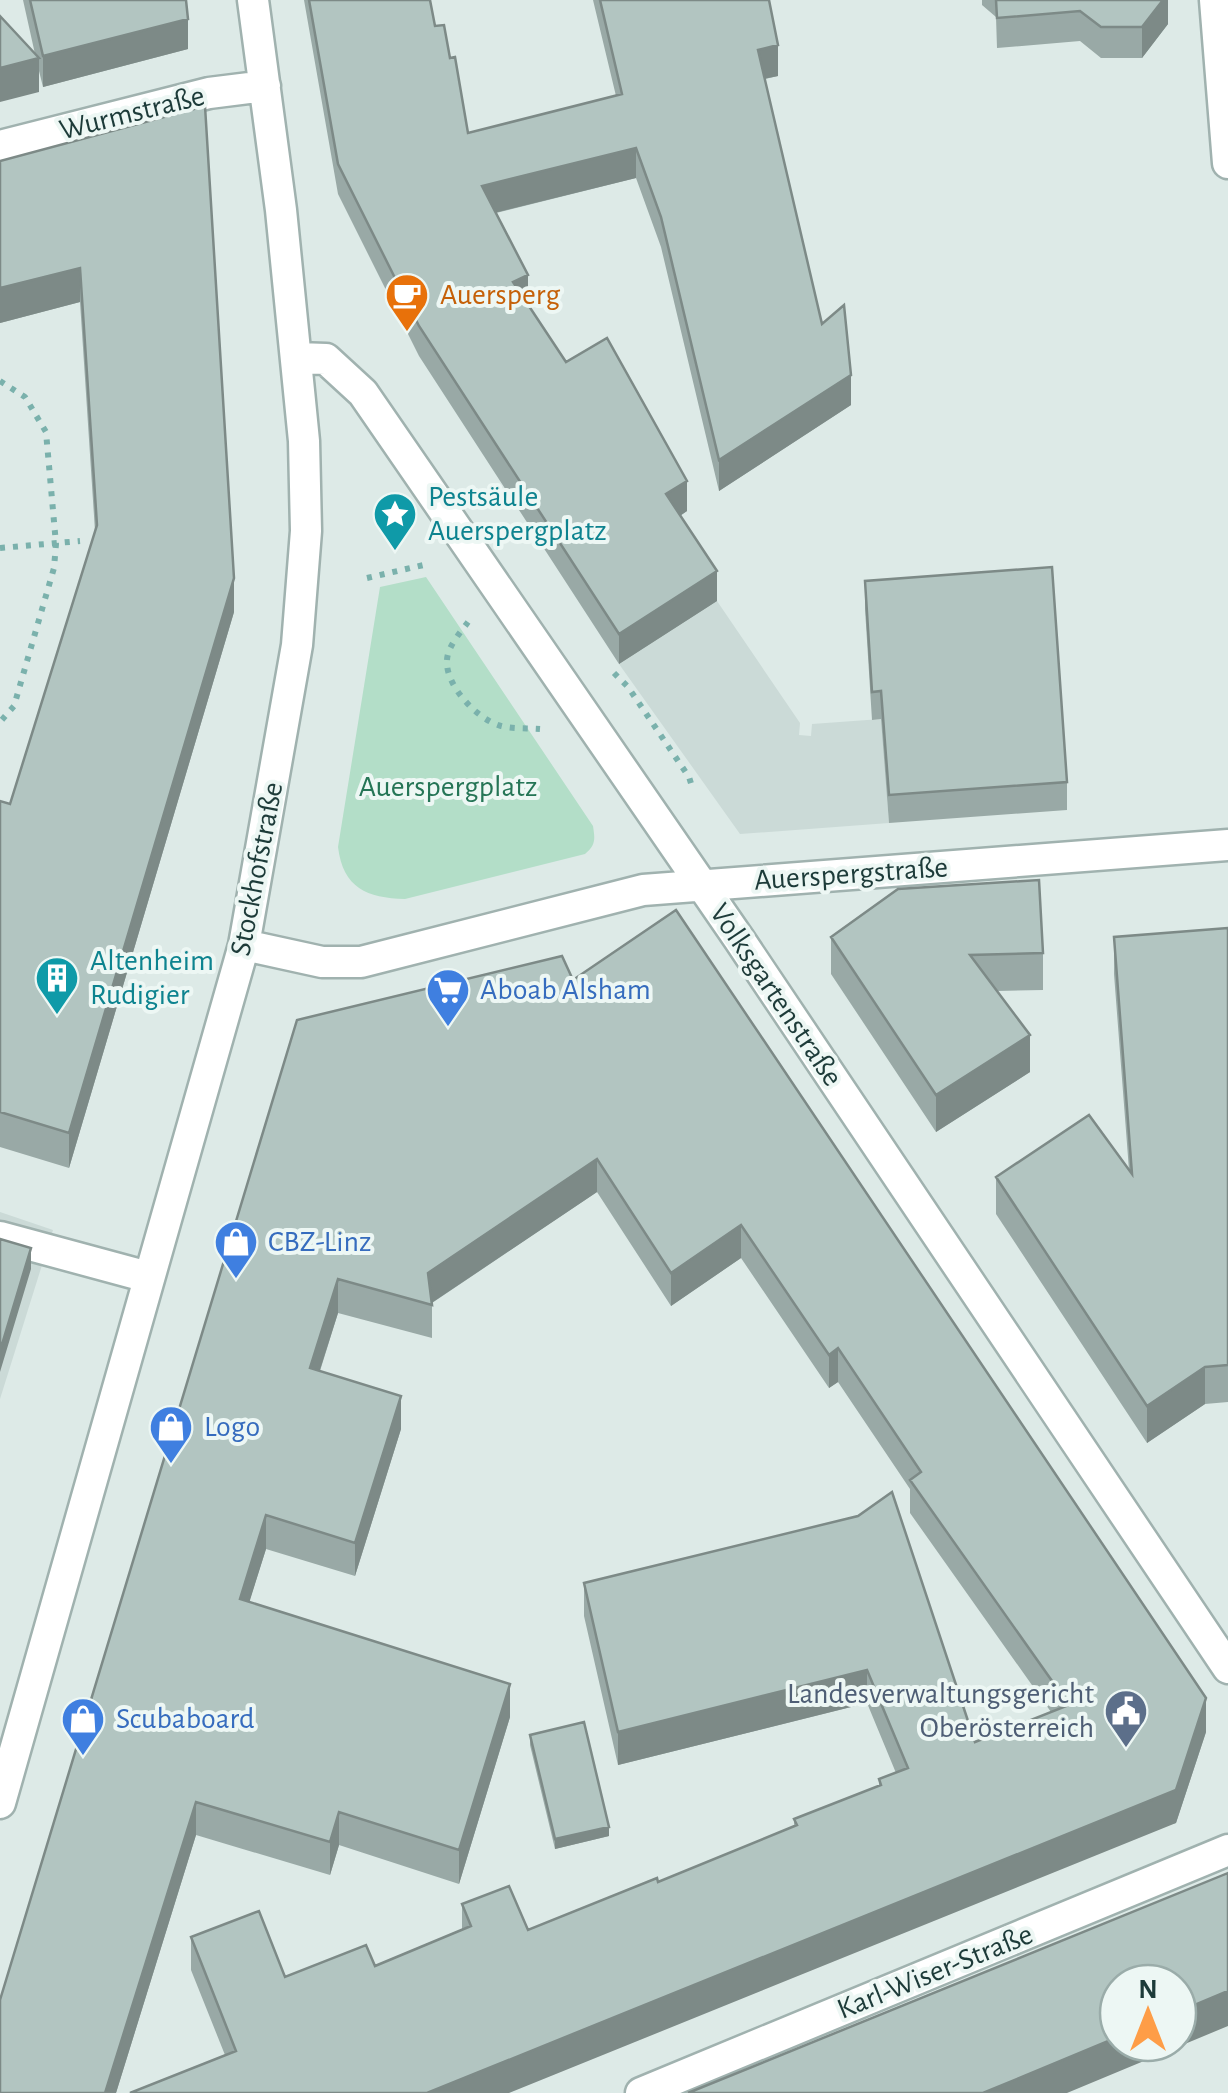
<svg xmlns="http://www.w3.org/2000/svg" width="1228" height="2093" viewBox="0 0 1228 2093" font-family="'Alegreya Sans',sans-serif">
	<style>
		.built { fill: #cbdad7 }
		.park { fill: #b3dec8 }
		.lines { fill: none; stroke-linecap: round; stroke-linejoin: round }
		.minor-casing { stroke: #a0b2af; stroke-width: 35 }
		.path { stroke: #7ab1ac; stroke-width: 6; stroke-dasharray: 5 8; stroke-linecap: butt }
		.minor { stroke: #fff; stroke-width: 30 }
		.wall { fill: #99a9a6 }
		.shaded-wall { fill: #7d8a87 }
		.building { fill: #b2c5c1; stroke: #7d8a87; stroke-width: 2.5 }
		.labels { text-anchor: middle; dominant-baseline: central; stroke-width: 8; stroke-linejoin: round; paint-order: stroke }
		.street-label { font-size: 30px; fill: #1d3b39; stroke: #edf7f4 }
		.food-label { font-size: 30px; fill: #c56008; stroke: #edf7f4; text-anchor: start }
		.culture-label { font-size: 30px; fill: #0d838f; stroke: #edf7f4; text-anchor: start }
		.park-label { font-size: 30px; fill: #257556; stroke: #edf7f4 }
		.shop-label { font-size: 30px; fill: #366cbe; stroke: #edf7f4; text-anchor: start }
		.service-label { font-size: 30px; fill: #4e5e75; stroke: #edf7f4; text-anchor: end }
	</style>
	<rect width="100%" height="100%" fill="#ddeae7"/>
	<path class="built" d="M717,601L800,723L799,735L811,736L812,724L881,719L889,823L740,834L619,664Z
		M0,1212L53,1230L0,1399Z"/>
	<path class="park" d="M426,577L593,826C595,839 596,845 585,854L405,899C367,898 343,888 338,847L380,587Z"/>
	<g class="lines">
		<g class="minor-casing">
			<path id="minor" d="M1215,0L1228,163
				M0,146L209,93L265,86
				M297,358L326,359L363,393L739,939L1228,1668
				M244,945L322,962H361L643,890L1228,845
				M0,1237L148,1277
				M0,1803L244,945L297,645L306,531L304,441L281,210L253,0
				M641,2093L1228,1850"/>
		</g>
		<path class="path" d="M0,381L25,397L46,432L56,544L54,568L14,706L0,722
			M0,548L80,541
			M367,578L428,564
			M468,622C460,633 446,648 447,663C447,687 478,720 501,726C513,729 527,728 540,729
			M614,673L628,687L689,777L693,790"/>
		<use href="#minor" class="minor"/>
	</g>
	<path class="wall" d="M23,0H186L188,49L43,87L39,71V92L35,54Z
		M304,0H430L435,26L450,58L468,133L616,96L593,0H769L778,76L765,79L822,324L851,405L719,491L661,247L636,178L496,213L528,304L566,362L687,511L680,516L717,601L619,664L419,356L338,194Z
		M982,0H1168V24L1142,58H1101L1080,41L997,48L996,17L982,5Z
		M205,106L234,612L69,1168L0,1147V801L10,804L95,531L80,302L0,323V161Z
		M865,581L1067,782V810L889,823L881,719L872,720L865,609Z
		M1228,928V1402L1205,1404L1147,1443L996,1214V1177L1129,1170L1114,974V937Z
		M831,937L1043,953V990L997,991L1030,1072L936,1132L831,974Z
		M573,980L1206,1732L1176,1823L225,2055L191,1970V1937L285,1977L375,1966L462,1930V1904L528,1930L658,1882L794,1827V1819L879,1786V1779L896,1773L867,1703L618,1765L584,1616V1583L858,1516L975,1742L1051,1712L910,1513V1489L838,1382L829,1388L741,1258L671,1306L597,1192L432,1303V1338L338,1313L320,1371L401,1429L355,1576L266,1549L249,1602L510,1717L459,1884L339,1845L330,1875L196,1835L116,2093H0L297,1020Z
		M530,1735L609,1836L555,1849L530,1745Z"/>
	<path class="shaded-wall" d="M1163,0H1168V24L1142,58V27Z
		M188,19V49L43,87V56Z
		M778,45V76L758,80V50Z
		M39,58V92L0,102V68Z
		M636,148V178L482,216V186Z
		M80,268V302L0,323V288Z
		M528,275V305L513,282Z
		M851,375V405L719,491V460Z
		M687,481V511L666,525V494Z
		M717,571V601L619,664V634Z
		M234,578V612L69,1168V1133Z
		M1030,1035V1072L936,1132V1095Z
		M597,1159V1192L430,1304L428,1273Z
		M741,1225V1258L671,1306V1273Z
		M31,1248V1269L0,1372V1351Z
		M338,1279V1313L310,1401V1368Z
		M838,1348V1382L829,1388V1355Z
		M1205,1367V1404L1147,1443V1406Z
		M401,1396V1429L355,1576V1543Z
		M266,1515V1549L240,1632V1599Z
		M867,1670V1703L618,1765V1732Z
		M510,1684V1717L459,1884V1850Z
		M1206,1698V1732L1176,1823L509,2093H427Z
		M196,1802V1835L116,2093H105Z
		M339,1812V1845L330,1875V1842Z
		M609,1827V1836L555,1849V1839Z
		M1228,1991V2026L1067,2093H983L1118,2037V2043H1178V2012Z"/>
	<path class="building" d="M30,0H186L188,19L43,56Z
		M309,0H430L435,26L444,25L450,58L455,57L468,133L622,94L600,0H769L778,45L758,50L822,324L844,305L851,375L719,460L661,217L636,148L482,186L528,275L513,282L566,362L607,338L687,481L666,494L717,571L619,634L419,326L338,164Z
		M996,0H1163L1142,27H1101L1080,11L997,18Z
		M0,16L39,58L0,68Z
		M205,106L234,578L69,1133L0,1112V801L10,804L97,525L80,268L0,288V161Z
		M1052,567L1067,782L889,795L881,691L872,692L865,581Z
		M1039,880L1043,953L970,955L1030,1035L936,1095L831,937L898,889Z
		M676,910L1206,1698L1176,1790L427,2093H130L236,2051L191,1937L259,1911L285,1977L366,1945L375,1966L471,1926L462,1904L509,1886L528,1930L657,1878L658,1882L797,1825L794,1819L881,1785L879,1779L908,1768L867,1670L618,1732L584,1583L858,1516L892,1492L975,1742L1069,1705L910,1480L921,1472L838,1348L829,1355L741,1225L671,1273L597,1159L428,1273L432,1305L338,1279L310,1368L401,1396L355,1543L266,1515L240,1599L510,1684L459,1850L339,1812L330,1842L196,1802L105,2093H0V2000L297,1020L562,956L573,980Z
		M1228,928V1365L1205,1367L1147,1406L996,1177L1089,1115L1132,1174L1114,937Z
		M0,1239L31,1248L0,1351Z
		M584,1722L609,1827L555,1839L530,1735Z
		M1228,1873V1991L1178,2012V1983H1118V2037L983,2093H688Z"/>
	<defs>
		<g id="cafe-pin" transform="scale(2.25)"><path d="M0 17L-7.5 6A9.5 9.5 0 1 1 7.5 6Z" fill="#e8710a" stroke="#edf7f4"/><path d="M-5.5-4.5H6V0H3Q3 3.5 0 3.5H-2.5Q-5.5 3.5-5.5 0ZM3-3.2v2h1.7v-2ZM-6 4.5H4V6H-6Z" fill="#fff"/></g>
		<g id="sight-pin" transform="scale(2.25)"><path d="M0 17L-7.5 6A9.5 9.5 0 1 1 7.5 6Z" fill="#0f9aa8" stroke="#edf7f4"/><path d="M0-6L1.8-2.2L6-1.7L2.9 1.2L3.7 5.4L0 3.3L-3.7 5.4L-2.9 1.2L-6-1.7L-1.8-2.2Z" fill="#fff"/></g>
		<g id="building-pin" transform="scale(2.25)"><path d="M0 17L-7.5 6A9.5 9.5 0 1 1 7.5 6Z" fill="#0f9aa8" stroke="#edf7f4"/><path d="M-4-6H4V6H1V3H-1V6H-4ZM-2.5-4.3h1.7v1.8h-1.7ZM.8-4.3h1.7v1.8H.8ZM-2.5-1h1.7V.8h-1.7ZM.8-1h1.7V.8H.8Z" fill="#fff"/></g>
		<g id="supermarket-pin" transform="scale(2.25)"><path d="M0 17L-7.5 6A9.5 9.5 0 1 1 7.5 6Z" fill="#3f7fe0" stroke="#edf7f4"/><path d="M-6-5.5h2.5l.6 2H6L4.5 2H-2.5L-4.4-4H-6ZM-1.5 3.2a1.3 1.3 0 1 0 .1 0ZM3 3.2a1.3 1.3 0 1 0 .1 0Z" fill="#fff"/></g>
		<g id="shop-pin" transform="scale(2.25)"><path d="M0 17L-7.5 6A9.5 9.5 0 1 1 7.5 6Z" fill="#3f7fe0" stroke="#edf7f4"/><path d="M-5-2.5h2.3a2.7 3.5 0 0 1 5.4 0H5L5.5 6h-11ZM-1.5-2.5h3a1.5 2.3 0 0 0-3 0Z" fill="#fff"/></g>
		<g id="civic-pin" transform="scale(2.25)"><path d="M0 17L-7.5 6A9.5 9.5 0 1 1 7.5 6Z" fill="#5c6f8a" stroke="#edf7f4"/><path d="M-.6-6.5H3V-4.5H.6V-3L4-1V1h2V6H-6V1h2V-1L-.6-3ZM-1.2 2.5V6h2.4V2.5Z" fill="#fff"/></g>
	</defs>
	<g fill-rule="evenodd">
		<use href="#cafe-pin" x="407" y="295"/>
		<use href="#sight-pin" x="395" y="514"/>
		<use href="#building-pin" x="57" y="978"/>
		<use href="#supermarket-pin" x="448" y="990"/>
		<use href="#shop-pin" x="236" y="1242"/>
		<use href="#shop-pin" x="171" y="1427"/>
		<use href="#civic-pin" x="1126" y="1711"/>
		<use href="#shop-pin" x="83" y="1719"/>
	</g>
	<g class="labels">
		<g class="street-label">
			<text transform="translate(132 113) rotate(-14)">Wurmstraße</text>
			<text transform="translate(257 869) rotate(-79)">Stockhofstraße</text>
			<text transform="translate(851 874) rotate(-4)">Auerspergstraße</text>
			<text transform="translate(776 995) rotate(56)">Volksgartenstraße</text>
			<text transform="translate(935 1972) rotate(-22)">Karl-Wiser-Straße</text>
		</g>
		<g class="food-label">
			<text x="440" y="295">Auersperg</text>
		</g>
		<g class="culture-label">
			<text x="428" y="497">Pestsäule<tspan x="428" dy="34">Auerspergplatz</tspan></text>
			<text x="90" y="961">Altenheim<tspan x="90" dy="34">Rudigier</tspan></text>
		</g>
		<g class="park-label">
			<text x="448" y="787">Auerspergplatz</text>
		</g>
		<g class="shop-label">
			<text x="480" y="990">Aboab Alsham</text>
			<text x="268" y="1242">CBZ-Linz</text>
			<text x="204" y="1427">Logo</text>
			<text x="116" y="1719">Scubaboard</text>
		</g>
		<g class="service-label">
			<text x="1094" y="1694">Landesverwaltungsgericht<tspan x="1094" dy="34">Oberösterreich</tspan></text>
		</g>
	</g>
	<g transform="translate(1148 2013)"><circle r="48" fill="#edf7f4" stroke="#9aaca9" stroke-width="2.5"/>
	<path d="M0-8L18 38L0 25L-18 38Z" fill="#fe9d47"/>
	<text y="-15" font-size="28" font-weight="bold" text-anchor="middle" fill="#1d3b39">N</text>
	</g>
</svg>
